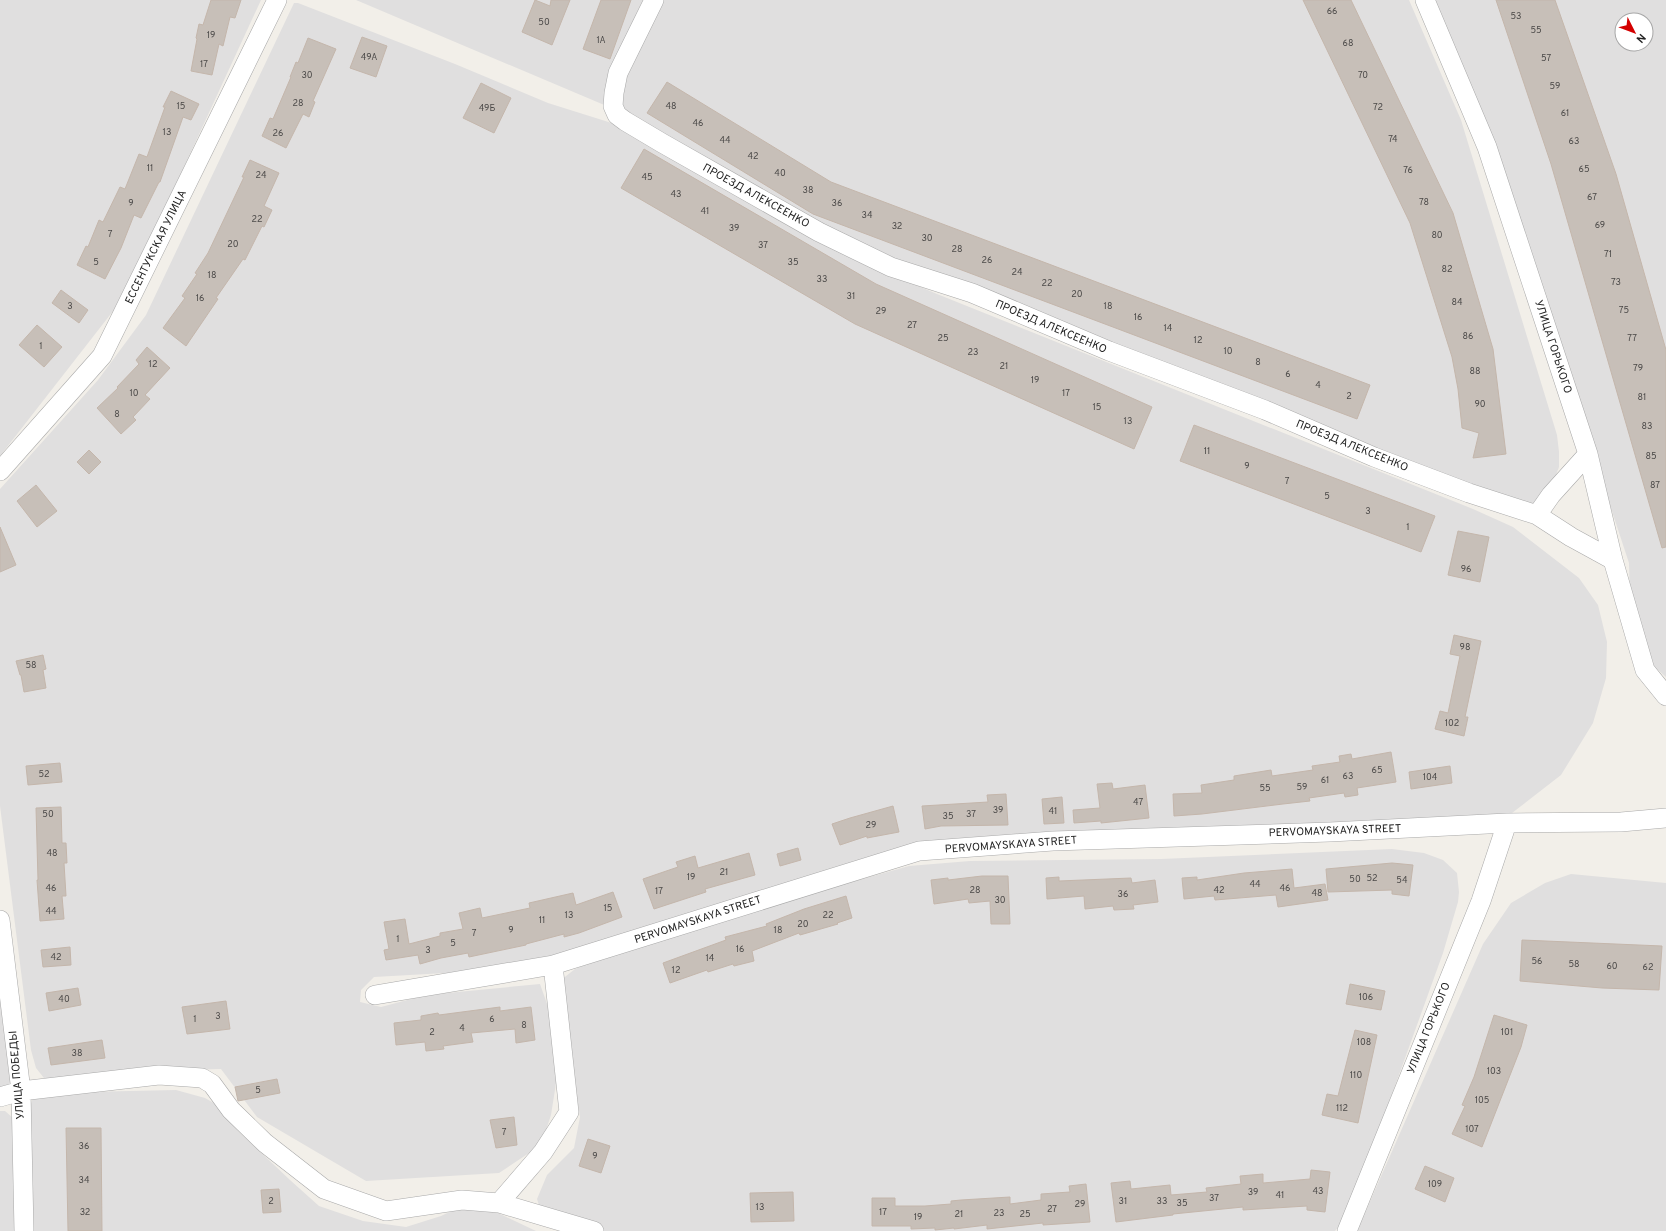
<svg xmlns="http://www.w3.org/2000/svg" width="1666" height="1231" viewBox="0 0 1666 1231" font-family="Overpass,sans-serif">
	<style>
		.residential { fill: #e0dfdf; fill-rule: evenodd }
		.building { fill: #c7bfb8; stroke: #c4b6ab }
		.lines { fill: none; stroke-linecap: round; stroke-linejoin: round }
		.minor-casing { stroke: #a9a9a9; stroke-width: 20 }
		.minor { stroke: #fff; stroke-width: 19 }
		.labels { text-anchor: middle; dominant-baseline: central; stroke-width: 4; stroke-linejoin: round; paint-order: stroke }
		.number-label { font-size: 9px; fill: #4b4948 }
		.street-label { font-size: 11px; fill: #222; stroke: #fff }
	</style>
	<rect width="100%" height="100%" fill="#f2efe9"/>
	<path class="residential" d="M0,0H261L124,297L0,456Z
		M356,0H1409L1461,120L1557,435L1559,452V467L1554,480L1534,504L1514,502L906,271L609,107Z
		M1430,0H1666V677L1631,646L1629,563L1492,146ZM1622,20H1646V44H1622Z
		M294,3H298L455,64L548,103L618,125L858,260L937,294L1473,509L1513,527L1579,578L1598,605L1607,642L1606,678L1593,723L1561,775L1512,813L1462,819L868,857L829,869L584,950L481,971L374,977L361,990L360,1002L381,1007L426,995L540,984L551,1015L557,1077L551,1115L541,1145L499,1173L366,1181L257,1117L221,1069L146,1071L58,1080L44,1078L36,1068L31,1050L0,806V489L98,380L146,315Z
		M1392,849L1424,853L1443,860L1457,873L1459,892L1458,902L1443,953L1365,1169L1339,1226L1335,1231H582L544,1220L537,1199L547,1175L574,1148L580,1117L567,1036L561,980L575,969L600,959L737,914L909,866L970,861L1161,859Z
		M1571,874L1666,883V1231H1357L1483,944L1511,903L1545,883Z
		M0,968L14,1077L10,1087L0,1091Z
		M176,1090L205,1098L219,1106L238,1131L290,1180L319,1206L363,1221L406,1227L441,1216L456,1209H474L498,1213L536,1231H28L31,1104L32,1100L37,1093Z
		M0,1111H5L13,1118L15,1231H0Z"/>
	<path class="building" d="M211,0H241L235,18L230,17L223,46L219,44L212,75L191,71L197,39L196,38L199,24L203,25Z
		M535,0L550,6L551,0H570L552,45L522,32Z
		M601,0H631L610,59L583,49Z
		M1303,0H1351L1453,213L1493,349L1506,454L1473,458L1479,433L1462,428L1458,389L1452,357L1410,223Z
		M1496,0H1555L1616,174L1666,350V547L1662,548L1551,164Z
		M362,37L387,46L376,77L350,68Z
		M308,38L336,49L313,101L315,102L309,117L303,114L286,148L262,136L270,118L273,119L291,77H290L296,62L298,63Z
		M667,82L831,182L1370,385L1357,419L813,214L647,113Z
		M481,83L511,98L494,133L463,118Z
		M171,91L199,104L191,120L183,117L160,182H159L141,218L134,215L121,248L105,279L77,265L86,246L88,247L99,220L103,222L120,187L125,189L139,154L147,157L165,107H163Z
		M644,149L876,284L1152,407L1134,449L855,324L621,188Z
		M250,160L279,173L264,206L272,210L264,227L262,226L245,260L243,259L216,298L218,299L186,346L163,328L185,298L182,296L197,274L195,273L208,253L244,177H242Z
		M61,290L88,310L79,323L52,303Z
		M37,325L62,347L44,367L19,345Z
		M147,347L170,368L145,395L150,399L133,417L136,420L121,434L97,408L118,388L117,387L139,364L136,360Z
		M1194,425L1435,516L1421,552L1180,461Z
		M89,450L101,462L89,474L77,462Z
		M36,485L57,511L37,527L17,501Z
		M0,527L16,565L0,572Z
		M1458,531L1489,537L1480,582L1448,575Z
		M1454,635L1481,641L1465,717H1468L1464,736L1435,729L1440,711L1448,713L1460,656L1450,654Z
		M43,655L46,669L43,670L46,688L24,692L21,675H20L16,661Z
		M1391,752L1396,782L1357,788L1358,795L1345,797L1344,793L1309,798L1310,801L1283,804L1202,814L1174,816L1173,794L1202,793L1201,785L1234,780V776L1271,770L1272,776L1313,770L1312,766L1340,762L1339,756L1351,754L1352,759Z
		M60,763L62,782L28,785L26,766Z
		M1450,766L1452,783L1411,789L1409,772Z
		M1112,783L1113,789L1145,785L1149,818L1101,823V821L1074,823L1073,810L1100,808L1097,784Z
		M1006,794L1008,825L941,826L925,829L922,806L988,802L987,795Z
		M1062,797L1064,823L1044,824L1042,799Z
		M893,806L899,832L867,838V836L840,845L832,824L850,818Z
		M61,807L62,843H66L67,863H64L66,896H62L64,919L40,921L37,880H38L36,808Z
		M798,848L801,860L780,866L777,854Z
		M749,853L755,875L705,889L706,892L654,909L643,879L678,867L676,862L695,856L698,868Z
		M1392,863L1413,865L1409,896L1392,894V890L1328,892L1326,869Z
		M1292,869L1294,888L1325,884L1328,900L1278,907L1276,895L1215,900L1214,896L1184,899L1182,878L1197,877V880L1244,873Z
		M982,876H1008L1010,924H991L990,901L969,903L968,899L934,904L931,880L948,878V880Z
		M1059,877V881L1131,878L1132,883L1155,880L1158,902L1133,905L1134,909L1114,910L1113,906L1085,909L1084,896L1047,899L1046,878Z
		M613,892L622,917L579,933L564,937V934L526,944V945L469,957L468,953L441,958L420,964L418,955L386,960L384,950L389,949L384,922L405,919L409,944L440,936V933L463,929L459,913L480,908L482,918L530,908L529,903L573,893L576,905Z
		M846,896L852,918L837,923L838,924L800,935L799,933L752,951L754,961L734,966L733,964L708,972L707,970L670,983L663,963L726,940L725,937L767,926L766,924L804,909Z
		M1522,940L1662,946L1659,990L1602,988L1520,981Z
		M70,947L71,965L43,967L41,950Z
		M1350,984L1385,991L1381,1010L1346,1004Z
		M78,988L81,1005L49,1011L46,993Z
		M226,1001L230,1029L187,1034L182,1007Z
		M500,1007V1011L531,1007L535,1040L516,1043L515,1029L471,1033L473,1042L443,1046L444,1049L426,1051L425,1042L396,1045L394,1023L421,1020V1016L438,1013L439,1015Z
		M1494,1015L1527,1025L1521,1047L1482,1147L1452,1134L1465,1106L1462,1105L1474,1077Z
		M1355,1030L1377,1035L1358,1123L1322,1115L1327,1094L1338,1096Z
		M102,1040L105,1058L51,1065L48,1048Z
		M277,1079L280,1093L238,1101L235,1087Z
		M514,1117L517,1145L496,1148L490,1120Z
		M66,1128H101L102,1231H68Z
		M588,1139L610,1146L601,1173L579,1166Z
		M1425,1166L1454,1178L1445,1202L1415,1189Z
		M1311,1170L1330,1172L1325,1212L1307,1210V1206L1243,1210V1207L1173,1214V1215L1116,1222L1111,1183L1130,1181L1131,1189L1170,1185L1171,1195L1207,1192L1206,1188L1241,1184L1240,1176L1263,1174V1183L1310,1179Z
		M1086,1184L1090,1222L1043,1225V1223L987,1229V1225L954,1229V1228L935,1230V1228L911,1229V1226H872V1198H895V1206H925L951,1204V1201L961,1200L1010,1197V1204L1041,1200V1194L1070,1192L1069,1186Z
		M279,1189L281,1212L263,1213L261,1190Z
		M793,1192L794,1221L751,1222L750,1193Z"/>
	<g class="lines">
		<g class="minor-casing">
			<path id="minor" d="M654,0L618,73L614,93L613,106L617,115L625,121L662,143L819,232L891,267L972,293L1109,351L1265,410L1374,457L1469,493L1537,515L1571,537L1613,560
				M1425,0L1487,147L1588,454L1613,560L1645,670L1666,696
				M0,471L102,356L277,0
				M1537,515L1551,495L1588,454
				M0,920L21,1091L24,1231
				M375,995L553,965L919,851L1053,841L1330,832L1507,823L1621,822L1666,818
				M0,1097L21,1091L159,1075L202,1078L212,1084L231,1110L265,1143L324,1189L386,1211L462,1200L499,1203L594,1231
				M499,1203L543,1152L569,1112L553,965
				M1347,1231L1481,901L1507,823"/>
		</g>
		<use href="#minor" class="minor"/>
	</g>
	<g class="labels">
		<g class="number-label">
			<text x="1332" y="11">66</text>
			<text x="1516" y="16">53</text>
			<text x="544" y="22">50</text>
			<text x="1536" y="30">55</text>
			<text x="211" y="35">19</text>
			<text x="601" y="40">1А</text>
			<text x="1348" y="43">68</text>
			<text x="369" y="57">49А</text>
			<text x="1546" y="58">57</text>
			<text x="204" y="64">17</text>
			<text x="307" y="75">30</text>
			<text x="1363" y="75">70</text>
			<text x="1555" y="86">59</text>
			<text x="298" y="103">28</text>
			<text x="181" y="106">15</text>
			<text x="671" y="106">48</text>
			<text x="1378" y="107">72</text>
			<text x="487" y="108">49Б</text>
			<text x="1565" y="113">61</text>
			<text x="698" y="123">46</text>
			<text x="167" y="132">13</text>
			<text x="278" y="133">26</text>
			<text x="1393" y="139">74</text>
			<text x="725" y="140">44</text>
			<text x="1574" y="141">63</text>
			<text x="753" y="156">42</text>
			<text x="150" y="168">11</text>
			<text x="1584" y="169">65</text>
			<text x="1408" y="170">76</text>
			<text x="780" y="173">40</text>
			<text x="261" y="175">24</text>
			<text x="647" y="177">45</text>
			<text x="808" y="190">38</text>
			<text x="676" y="194">43</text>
			<text x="1592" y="197">67</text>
			<text x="1424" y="202">78</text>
			<text x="131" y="203">9</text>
			<text x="837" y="203">36</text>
			<text x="705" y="211">41</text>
			<text x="867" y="215">34</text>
			<text x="257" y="219">22</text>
			<text x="1600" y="225">69</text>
			<text x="897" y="226">32</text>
			<text x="734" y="228">39</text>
			<text x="110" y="234">7</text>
			<text x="1437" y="235">80</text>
			<text x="927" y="238">30</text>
			<text x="233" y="244">20</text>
			<text x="763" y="245">37</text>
			<text x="957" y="249">28</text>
			<text x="1608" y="254">71</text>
			<text x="987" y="260">26</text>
			<text x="96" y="262">5</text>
			<text x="793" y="262">35</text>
			<text x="1447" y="269">82</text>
			<text x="1017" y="272">24</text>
			<text x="212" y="275">18</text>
			<text x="822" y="279">33</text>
			<text x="1616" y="282">73</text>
			<text x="1047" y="283">22</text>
			<text x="1077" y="294">20</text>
			<text x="851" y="296">31</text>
			<text x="200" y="298">16</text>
			<text x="1457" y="302">84</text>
			<text x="70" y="306">3</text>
			<text x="1108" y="306">18</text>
			<text x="1624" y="310">75</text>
			<text x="881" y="311">29</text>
			<text x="1138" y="317">16</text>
			<text x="912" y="325">27</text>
			<text x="1168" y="328">14</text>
			<text x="1468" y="336">86</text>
			<text x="943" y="338">25</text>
			<text x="1632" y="338">77</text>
			<text x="1198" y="340">12</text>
			<text x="41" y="346">1</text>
			<text x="1228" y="351">10</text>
			<text x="973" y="352">23</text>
			<text x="1258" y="362">8</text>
			<text x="153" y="364">12</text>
			<text x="1004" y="366">21</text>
			<text x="1638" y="368">79</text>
			<text x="1475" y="371">88</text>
			<text x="1288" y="374">6</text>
			<text x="1035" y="380">19</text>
			<text x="1318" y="385">4</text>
			<text x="134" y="393">10</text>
			<text x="1066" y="393">17</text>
			<text x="1349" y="396">2</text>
			<text x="1642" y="397">81</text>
			<text x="1480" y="404">90</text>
			<text x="1097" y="407">15</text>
			<text x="117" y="414">8</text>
			<text x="1128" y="421">13</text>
			<text x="1647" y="426">83</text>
			<text x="1207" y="451">11</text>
			<text x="1651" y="456">85</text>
			<text x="1247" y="466">9</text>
			<text x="1287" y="481">7</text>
			<text x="1655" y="485">87</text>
			<text x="1327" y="496">5</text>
			<text x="1368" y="511">3</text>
			<text x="1408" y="527">1</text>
			<text x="1466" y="569">96</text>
			<text x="1465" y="647">98</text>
			<text x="31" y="665">58</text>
			<text x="1452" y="723">102</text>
			<text x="1377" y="770">65</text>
			<text x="44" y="774">52</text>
			<text x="1348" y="776">63</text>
			<text x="1430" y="777">104</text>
			<text x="1325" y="780">61</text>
			<text x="1302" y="787">59</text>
			<text x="1265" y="788">55</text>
			<text x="1138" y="802">47</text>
			<text x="998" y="810">39</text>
			<text x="1053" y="811">41</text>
			<text x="48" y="814">50</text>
			<text x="971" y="814">37</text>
			<text x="948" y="816">35</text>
			<text x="871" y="825">29</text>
			<text x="52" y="853">48</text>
			<text x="724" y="872">21</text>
			<text x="691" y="877">19</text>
			<text x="1372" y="878">52</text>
			<text x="1355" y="879">50</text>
			<text x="1402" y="880">54</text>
			<text x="1255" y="884">44</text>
			<text x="51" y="888">46</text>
			<text x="1285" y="888">46</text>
			<text x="975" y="890">28</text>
			<text x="1219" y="890">42</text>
			<text x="659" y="891">17</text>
			<text x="1317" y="893">48</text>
			<text x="1123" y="894">36</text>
			<text x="1000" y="900">30</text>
			<text x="608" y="908">15</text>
			<text x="51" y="911">44</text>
			<text x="569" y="915">13</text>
			<text x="828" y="915">22</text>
			<text x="542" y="920">11</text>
			<text x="803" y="924">20</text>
			<text x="511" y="930">9</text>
			<text x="778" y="930">18</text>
			<text x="474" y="933">7</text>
			<text x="398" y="939">1</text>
			<text x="453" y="943">5</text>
			<text x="740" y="949">16</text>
			<text x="428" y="950">3</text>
			<text x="56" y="957">42</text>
			<text x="710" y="958">14</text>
			<text x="1537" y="961">56</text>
			<text x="1574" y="964">58</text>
			<text x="1612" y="966">60</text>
			<text x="1648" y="967">62</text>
			<text x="676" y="970">12</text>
			<text x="1366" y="997">106</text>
			<text x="64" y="999">40</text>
			<text x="218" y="1016">3</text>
			<text x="195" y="1019">1</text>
			<text x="492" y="1019">6</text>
			<text x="524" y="1025">8</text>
			<text x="462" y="1028">4</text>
			<text x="432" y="1032">2</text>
			<text x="1507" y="1032">101</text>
			<text x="1364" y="1042">108</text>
			<text x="77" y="1053">38</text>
			<text x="1494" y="1071">103</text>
			<text x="1356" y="1075">110</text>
			<text x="258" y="1090">5</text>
			<text x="1482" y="1100">105</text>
			<text x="1342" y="1108">112</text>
			<text x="1472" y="1129">107</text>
			<text x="504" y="1132">7</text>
			<text x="84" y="1146">36</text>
			<text x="595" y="1156">9</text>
			<text x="84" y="1180">34</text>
			<text x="1435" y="1184">109</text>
			<text x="1318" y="1191">43</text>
			<text x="1253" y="1192">39</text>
			<text x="1280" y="1195">41</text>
			<text x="1214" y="1198">37</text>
			<text x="271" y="1201">2</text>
			<text x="1123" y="1201">31</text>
			<text x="1162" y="1201">33</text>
			<text x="1182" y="1203">35</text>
			<text x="1080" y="1204">29</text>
			<text x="760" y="1207">13</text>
			<text x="1052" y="1209">27</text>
			<text x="85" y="1212">32</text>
			<text x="883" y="1212">17</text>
			<text x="999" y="1213">23</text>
			<text x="959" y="1214">21</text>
			<text x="1025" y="1214">25</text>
			<text x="918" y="1217">19</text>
		</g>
		<g class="street-label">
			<text transform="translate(756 196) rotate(29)">ПРОЕЗД АЛЕКСЕЕНКО</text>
			<text transform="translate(156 247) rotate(-64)">ЕССЕНТУКСКАЯ УЛИЦА</text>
			<text transform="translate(1051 327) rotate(23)">ПРОЕЗД АЛЕКСЕЕНКО</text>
			<text transform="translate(1553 347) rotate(72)">УЛИЦА ГОРЬКОГО</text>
			<text transform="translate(1352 446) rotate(22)">ПРОЕЗД АЛЕКСЕЕНКО</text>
			<text transform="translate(1335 831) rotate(-2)">PERVOMAYSKAYA STREET</text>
			<text transform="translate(1011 845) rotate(-4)">PERVOMAYSKAYA STREET</text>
			<text transform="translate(698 920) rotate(-18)">PERVOMAYSKAYA STREET</text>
			<text transform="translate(1429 1028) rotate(-68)">УЛИЦА ГОРЬКОГО</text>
			<text transform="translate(17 1075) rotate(-95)">УЛИЦА ПОБЕДЫ</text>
		</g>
	</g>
	<g transform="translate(1634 32) rotate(132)"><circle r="19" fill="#ffffff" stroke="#a7a7a7"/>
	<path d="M0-3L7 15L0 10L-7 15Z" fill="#d40000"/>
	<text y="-6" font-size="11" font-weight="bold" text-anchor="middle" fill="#222222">N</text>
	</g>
</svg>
